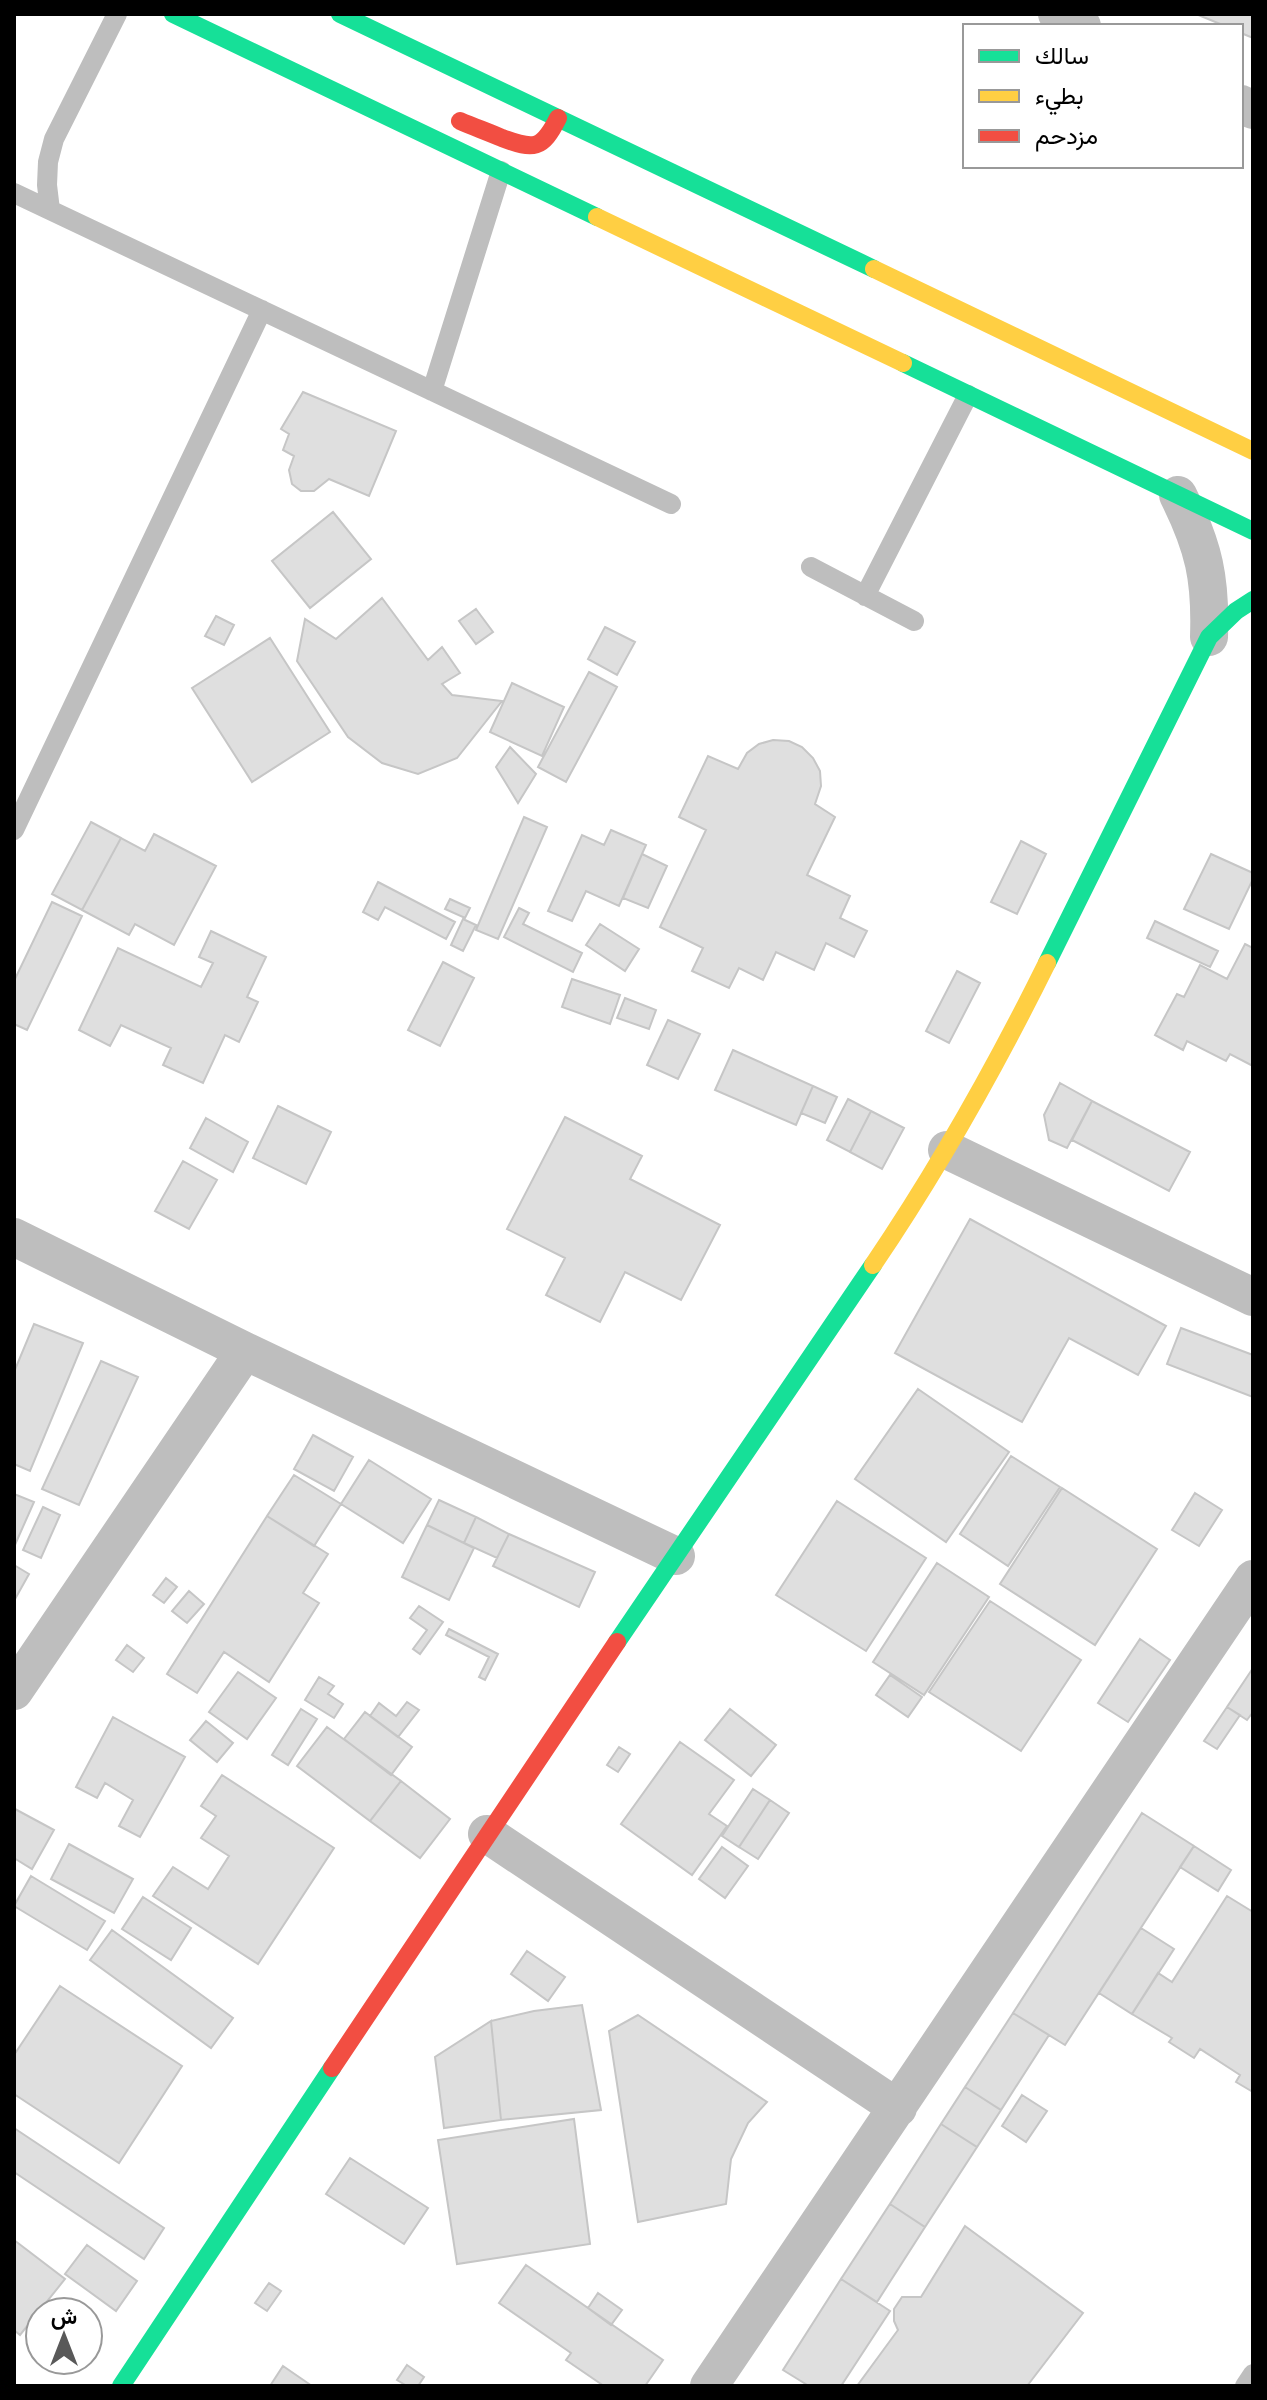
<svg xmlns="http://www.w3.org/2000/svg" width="1267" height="2400" viewBox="0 0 1267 2400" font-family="'PT Sans',Vazirmatn,sans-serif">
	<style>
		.building { fill: #dfdfdf; stroke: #c6c6c6; stroke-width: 2 }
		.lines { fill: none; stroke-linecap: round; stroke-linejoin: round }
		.lane { stroke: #bebebe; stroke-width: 20 }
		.street { stroke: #bebebe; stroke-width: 38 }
		.fast { stroke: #16e098; stroke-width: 18 }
		.slow { stroke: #ffcf43; stroke-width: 18 }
		.jam { stroke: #f24e42; stroke-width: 18 }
	</style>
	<rect width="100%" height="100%" fill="#fff"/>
	<path class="building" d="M1196,14H1253V38L1241,33V26H1225Z
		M303,392L396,431L369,496L329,479L314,491H301L292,484L289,470L294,456L283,450L289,434L281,429Z
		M333,512L371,559L310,608L272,561Z
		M382,598L428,660L442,647L460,673L442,684L452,695L502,701L457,758L418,774L382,763L348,737L297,661L305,619L336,639Z
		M476,609L493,632L476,644L459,621Z
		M216,616L234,625L224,645L205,636Z
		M605,627L635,642L617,675L588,659Z
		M270,638L330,732L252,782L192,688Z
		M589,672L617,687L566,782L538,767Z
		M512,683L564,707L542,756L490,732Z
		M773,740L789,741L802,747L813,758L820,771L821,786L815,804L835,817L807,875L850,896L840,918L867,931L854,957L826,943L814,970L776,952L763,980L739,968L729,988L692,971L703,948L660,927L706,830L679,817L708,756L738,769L747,753L759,744Z
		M510,747L536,774L518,803L496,767Z
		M524,817L547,827L498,939L476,930Z
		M91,822L121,838L82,910L52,894Z
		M611,830L646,845L619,906L586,891L572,921L548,911L582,835L604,845Z
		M154,834L216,866L174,945L135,924L129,935L82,910L121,838L145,851Z
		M1021,841L1046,854L1017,914L991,902Z
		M642,854L667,866L648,908L623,898Z
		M1211,854L1253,873V879L1229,929L1184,909Z
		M378,882L455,922L446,939L385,907L378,920L363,912Z
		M450,899L470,908L465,918L445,909Z
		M52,902L82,916L27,1030L14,1024V981Z
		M519,908L529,913L523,924L582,953L573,972L504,937Z
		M463,919L476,925L463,951L451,945Z
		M1155,921L1218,951L1210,967L1147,938Z
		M600,924L639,949L625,971L586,945Z
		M211,931L266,957L247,997L258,1002L239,1042L225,1035L203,1083L163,1065L171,1048L121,1025L110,1046L79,1030L118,948L201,987L213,963L199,957Z
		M1245,944L1253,948V1066L1230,1054L1226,1061L1187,1041L1183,1050L1155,1035L1177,994L1184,997L1200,965L1227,979Z
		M443,962L474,978L440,1046L408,1030Z
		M957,971L980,983L949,1043L926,1031Z
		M572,979L620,995L610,1024L562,1007Z
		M625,998L656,1010L649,1029L617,1018Z
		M668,1020L700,1034L678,1079L647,1065Z
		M733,1050L813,1086L796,1125L715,1090Z
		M1060,1083L1092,1101L1067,1148L1049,1140L1044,1115Z
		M813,1086L837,1097L825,1123L801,1113Z
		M848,1099L871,1111L850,1152L827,1140Z
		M1092,1101L1190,1152L1169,1191L1072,1140Z
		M278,1106L331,1132L306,1184L253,1158Z
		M871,1111L904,1128L882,1169L850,1152Z
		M565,1117L642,1156L630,1179L720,1225L681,1300L625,1272L600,1322L546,1295L565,1258L507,1229Z
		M206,1118L248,1142L233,1172L190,1148Z
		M183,1161L217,1180L189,1229L155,1211Z
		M970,1219L1166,1326L1138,1375L1069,1338L1022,1422L895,1353Z
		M34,1324L83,1343L30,1471L14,1464V1372Z
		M1181,1328L1253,1355V1397L1167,1364Z
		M101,1361L138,1377L79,1505L42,1489Z
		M918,1389L1009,1452L946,1542L855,1479Z
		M313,1435L353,1457L334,1491L294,1469Z
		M1011,1456L1060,1487L1008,1566L960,1534Z
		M369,1460L431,1499L403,1543L341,1504Z
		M294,1475L341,1504L314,1546L267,1516Z
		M1062,1488L1157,1549L1095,1645L1000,1584Z
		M1195,1493L1222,1510L1199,1546L1172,1530Z
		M14,1494L34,1502L14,1547Z
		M439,1500L476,1517L464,1543L427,1525Z
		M837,1501L926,1558L866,1651L776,1595Z
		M43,1507L60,1515L41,1558L23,1550Z
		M267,1516L328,1554L303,1593L319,1603L269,1682L224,1652L197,1693L167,1674Z
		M476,1517L509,1534L497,1558L464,1543Z
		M427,1525L474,1548L449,1600L402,1577Z
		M509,1534L595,1572L579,1607L493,1566Z
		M937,1563L989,1597L924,1695L873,1662Z
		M14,1565L29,1574L14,1601Z
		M166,1578L177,1587L164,1603L153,1595Z
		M189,1591L204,1604L187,1623L172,1611Z
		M990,1601L1081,1660L1021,1751L929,1692Z
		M419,1606L443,1622L420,1654L413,1649L427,1630L410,1618Z
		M449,1629L498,1654L485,1680L479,1677L489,1657L446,1635Z
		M1140,1639L1170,1660L1128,1722L1098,1703Z
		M127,1645L144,1658L133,1672L116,1660Z
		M1253,1668V1712L1247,1720L1227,1707Z
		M238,1672L276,1698L247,1739L209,1712Z
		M890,1675L922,1697L908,1717L876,1695Z
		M319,1677L334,1686L328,1694L343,1704L334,1718L305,1700Z
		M407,1702L419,1710L398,1737L370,1716L379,1703L396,1716Z
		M1227,1707L1240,1715L1217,1749L1204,1741Z
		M301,1709L317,1719L288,1765L272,1755Z
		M730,1709L776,1745L751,1776L705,1740Z
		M365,1712L412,1747L391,1775L344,1739Z
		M113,1717L185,1757L140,1837L119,1826L133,1800L105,1783L97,1798L76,1787Z
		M206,1721L233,1743L217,1762L190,1740Z
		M327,1727L401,1781L370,1821L297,1766Z
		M680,1742L734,1780L709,1814L727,1826L692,1875L621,1824Z
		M619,1747L630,1754L618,1772L607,1765Z
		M222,1775L334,1848L258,1964L153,1896L173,1867L208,1889L229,1856L201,1838L216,1816L201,1806Z
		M401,1781L450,1819L420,1858L370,1821Z
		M753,1789L770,1800L739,1847L722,1836Z
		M770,1800L789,1813L758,1859L739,1847Z
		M15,1809L54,1830L32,1869L14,1858Z
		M1142,1813L1194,1846L1065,2045L1013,2013Z
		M69,1844L133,1879L114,1913L51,1879Z
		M1194,1846L1231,1870L1218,1891L1180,1867Z
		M722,1847L748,1866L725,1898L699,1879Z
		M31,1876L105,1921L87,1950L14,1906Z
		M1227,1896L1253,1912V2092L1236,2082L1240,2075L1200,2049L1194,2058L1169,2042L1172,2038L1132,2014L1158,1973L1172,1982Z
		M143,1897L191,1928L171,1960L122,1929Z
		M1141,1928L1174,1949L1132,2014L1099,1993Z
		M112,1930L233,2018L211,2048L90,1960Z
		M527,1951L565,1977L548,2001L511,1974Z
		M60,1986L182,2066L119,2163L14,2094V2055Z
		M582,2005L601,2110L501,2120L491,2021L534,2011Z
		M1013,2013L1049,2035L1001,2110L965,2087Z
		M638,2015L767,2102L748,2123L731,2159L726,2204L638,2222L609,2031Z
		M491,2021L501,2120L444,2128L435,2057Z
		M965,2087L1001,2110L977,2147L941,2124Z
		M1022,2095L1047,2111L1026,2142L1002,2126Z
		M574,2119L590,2244L457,2264L438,2140Z
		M941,2124L977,2147L925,2227L890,2204Z
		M14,2128L164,2228L144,2259L14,2172Z
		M350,2158L428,2208L404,2244L326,2194Z
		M890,2204L925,2227L877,2302L841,2279Z
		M965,2226L1083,2313L1027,2386H857L898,2330L894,2321V2309L902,2297H921Z
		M14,2240L65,2279L20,2335L14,2330Z
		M87,2245L137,2281L116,2311L65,2274Z
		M526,2265L663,2360L645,2386H604L566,2360L571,2353L499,2303Z
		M841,2279L890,2311L841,2386H809L783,2370Z
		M269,2283L281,2291L267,2311L255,2303Z
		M598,2293L622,2310L611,2325L588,2308Z
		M407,2365L424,2377L418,2386H407L397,2380Z
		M283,2366L312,2386H270Z"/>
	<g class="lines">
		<path class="lane" d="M14,193L671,504
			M50,210L47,185L48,162L54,139L117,14
			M432,391L501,171
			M811,567L914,621
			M865,596L968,395
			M14,830L262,310
			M1245,2386L1253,2374"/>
		<path class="street" d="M1057,14L1082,26
			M1241,104L1253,110
			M1178,495C1204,547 1211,579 1209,637
			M947,1150L1253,1297
			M14,1237L245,1351L676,1556
			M14,1691L245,1351
			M487,1834L898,2108
			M709,2386L1253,1579"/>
		<path class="fast" d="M173,14L597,217
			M340,14L874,269
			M903,363L1253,531
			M1047,963L1209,637L1236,611L1253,600
			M617,1642L873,1265
			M121,2386L332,2068"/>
		<path class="slow" d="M597,217L903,363
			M874,269L1253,451
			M873,1265C938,1169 995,1068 1047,963"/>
		<path class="jam" d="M460,121C474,127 488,132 502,138C534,150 542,150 558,118
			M332,2068L617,1642"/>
	</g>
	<rect width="1267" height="2400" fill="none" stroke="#000000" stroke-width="32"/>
	<rect x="963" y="24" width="280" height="144" fill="#ffffff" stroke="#999999" stroke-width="2"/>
	<rect x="979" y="50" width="40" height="12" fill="#16e098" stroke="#999999" stroke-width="2"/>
	<text x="1035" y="64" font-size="24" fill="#000000">سالك</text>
	<rect x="979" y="90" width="40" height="12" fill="#ffcf43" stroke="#999999" stroke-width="2"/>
	<text x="1035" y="104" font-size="24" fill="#000000">بطيء</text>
	<rect x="979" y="130" width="40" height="12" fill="#f24e42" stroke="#999999" stroke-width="2"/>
	<text x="1035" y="144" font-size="24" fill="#000000">مزدحم</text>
	<g transform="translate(64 2336)"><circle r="38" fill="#ffffff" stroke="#999999" stroke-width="2"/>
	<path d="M0-6L14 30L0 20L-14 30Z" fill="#595959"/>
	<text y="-12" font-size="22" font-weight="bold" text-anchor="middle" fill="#000000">ش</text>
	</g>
</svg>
